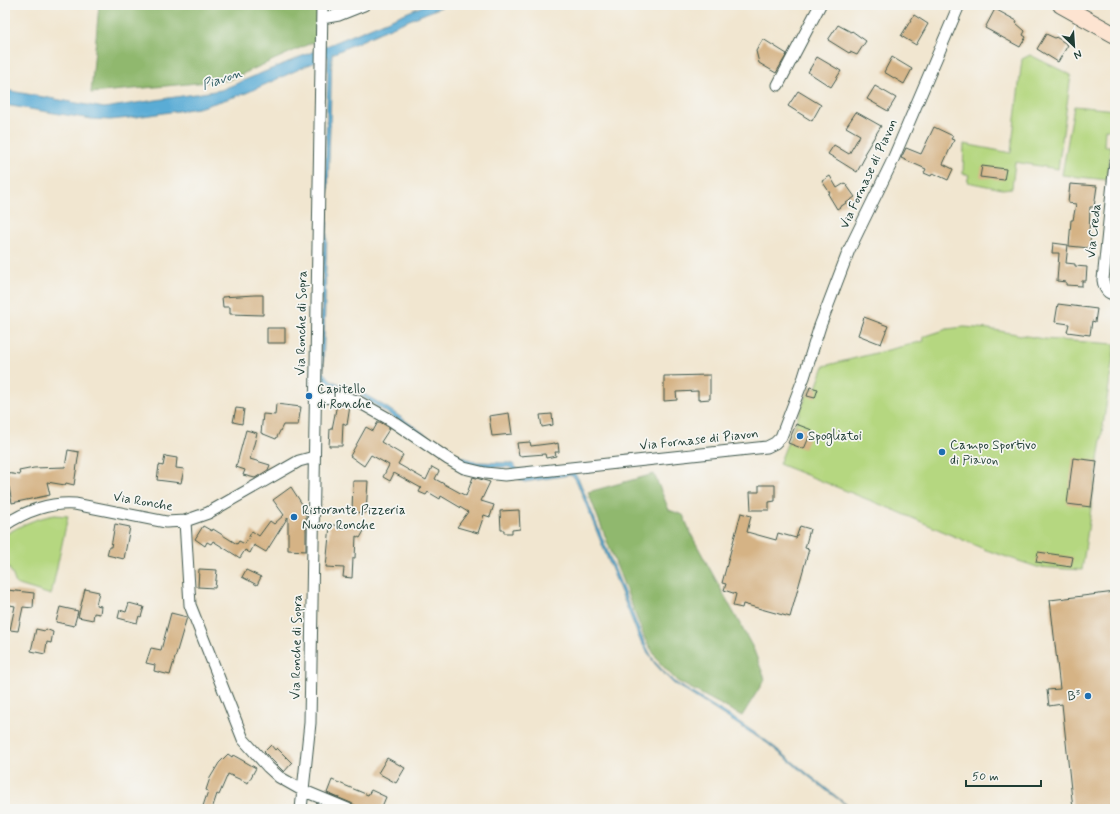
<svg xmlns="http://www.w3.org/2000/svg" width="1120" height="814" viewBox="0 0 1120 814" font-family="Mynerve,sans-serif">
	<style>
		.green { fill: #b5d780; stroke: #6a8a5a }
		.forest { fill: #90b86e; stroke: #587a51 }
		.water { fill: #5aacd5; stroke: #3c7484 }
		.building { fill: #d5b385 }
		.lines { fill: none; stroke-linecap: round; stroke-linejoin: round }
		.street-casing { stroke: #3e564b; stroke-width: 13 }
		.secondary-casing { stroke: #3e564b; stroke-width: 18 }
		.street { stroke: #fff; stroke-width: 11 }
		.secondary { stroke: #fde4d1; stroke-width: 16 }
		.poi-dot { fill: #1f6fb2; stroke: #f6f6f2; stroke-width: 1.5 }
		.labels { text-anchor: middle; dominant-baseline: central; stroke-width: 3.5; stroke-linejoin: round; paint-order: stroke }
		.street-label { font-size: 13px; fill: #1f3d34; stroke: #f6f6f2 }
		.poi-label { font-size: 13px; fill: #1f3d34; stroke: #f6f6f2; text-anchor: start }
		.water-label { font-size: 14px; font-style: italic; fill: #315e64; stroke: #f6f6f2 }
	</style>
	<rect width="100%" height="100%" fill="#f6f6f2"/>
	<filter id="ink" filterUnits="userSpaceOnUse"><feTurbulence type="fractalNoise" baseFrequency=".025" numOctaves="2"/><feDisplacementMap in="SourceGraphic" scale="8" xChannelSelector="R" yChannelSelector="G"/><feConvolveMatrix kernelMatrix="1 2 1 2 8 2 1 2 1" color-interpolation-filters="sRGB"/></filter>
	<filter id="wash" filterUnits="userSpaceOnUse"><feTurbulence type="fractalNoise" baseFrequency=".012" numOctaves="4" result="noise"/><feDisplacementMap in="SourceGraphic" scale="16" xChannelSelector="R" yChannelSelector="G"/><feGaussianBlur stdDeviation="0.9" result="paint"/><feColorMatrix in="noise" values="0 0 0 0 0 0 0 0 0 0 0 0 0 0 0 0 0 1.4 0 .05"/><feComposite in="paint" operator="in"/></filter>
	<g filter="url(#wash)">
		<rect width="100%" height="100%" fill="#f1e6d0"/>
		<path class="green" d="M1030,55L1071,75L1058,169L1015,162L1012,188L1002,189L967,182L969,175L963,174L964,144L1011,153L1022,59Z
			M1074,106L1115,110V130L1105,129L1104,146H1110L1107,180L1062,175Z
			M964,327L989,329L1043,339L1115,344L1082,570L1037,567L986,550L894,510L779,464L810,387L816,388L824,366L924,341L923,337L947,329Z
			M55,515L68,516L51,595L16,584L12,573L5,562V535C21,525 36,518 55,515Z"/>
		<path class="forest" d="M99,5H319L318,40L229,80L91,93Z
			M654,474L669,510L683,515L693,538L753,648L765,679L742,716L677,681L659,662L645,639L588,492Z"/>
		<path class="water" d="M425,5H446L385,30L332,54L323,371L332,381L357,390L386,407L452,453L476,462L509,463L513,464L518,469L574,472L579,480L643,640L654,661L663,671L674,682L733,718L768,742L852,809L827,791L767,743L673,683L655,664L640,640L577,482L574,477L569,475L525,482L520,480L513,470L509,467H483L461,462L360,395L325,381L321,376L320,363L325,189L328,56L244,94L198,108L129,118L110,120L91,119L5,105V90L104,108L221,90Z"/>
		<g id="blocks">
			<path class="building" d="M995,9L1017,21L1016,23L1025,31L1023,35L1026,37L1020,47L985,28Z
				M914,15L928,24L916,45L901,36Z
				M838,25L851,32L852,31L866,41L857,55L850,52L849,53L828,40Z
				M1046,34L1055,38L1056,37L1068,45L1058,62L1037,49Z
				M763,39L787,54L776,73L759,63L756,51Z
				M817,57L841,71L831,87L808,72Z
				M892,57L912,69L904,84L884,72Z
				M875,86L896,98L888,111L867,99Z
				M798,91L821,105L812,121L788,106Z
				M856,112L881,126L864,154L866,155L857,172L828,154L834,145L849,154L860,135L846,127Z
				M934,127L953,136L951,139L954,140L943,164L953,169L948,180L933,173L931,176L924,173L926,169L901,158L906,148L921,154Z
				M982,166L1006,169L1004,180L980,177Z
				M830,176L837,188L845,183L855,197L837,209L828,194L830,193L822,181Z
				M1070,184L1097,186L1094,207H1090L1089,234H1091L1089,248L1069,246L1071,220H1073L1076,204L1068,203Z
				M1053,243L1068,245L1066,263L1075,264V266L1087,267L1086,281H1082V286L1066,285V282L1057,281L1059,253H1052Z
				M255,295H263V315L230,314V307H223L222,297Z
				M1058,304L1097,309L1095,322L1092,321L1090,335L1067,332L1069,324L1055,322Z
				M864,317L888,326L881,344L858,335Z
				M267,328H285V343H267Z
				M710,375V399L698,400V391L676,392L677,400L664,401V376Z
				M810,387L818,389L815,398L807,396Z
				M276,404L301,407L298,425H283L276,439L261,433L263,414L275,415Z
				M337,404L350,406L347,425L343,423L342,446H329L330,429H332Z
				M236,408L244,409L242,424L233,422Z
				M509,413L512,434L492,436L489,416Z
				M552,414L553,425L542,427L540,415Z
				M378,422H380L390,428L381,442L403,455L398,464L426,480L432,467L439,471L435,479L466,496L473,477L490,482L481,501L494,505L490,517L484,515L478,533L457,527L468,512L441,496L440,499L428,492L426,495L419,492L421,488L394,473L390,481L383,477L389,465L371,455L364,466L350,456L366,427L373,431Z
				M796,424L812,430L804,449L788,443Z
				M246,430L257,433L250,459L270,465L268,470L255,478L243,475L245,470L236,467Z
				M530,442L531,446L555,443V444L558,443L559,452H555L556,456L546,458L545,454L519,456L517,443Z
				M68,450L79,452L74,485L66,483L65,485L47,482L50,495L12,503L9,487L5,486L6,473L20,475L19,471L34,468L65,467Z
				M165,456L177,458L176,468L184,469L181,483L157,480L159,465L163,466Z
				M1073,458L1097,461L1091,507L1067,504Z
				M353,481H368L366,513L352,512Z
				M759,485H775V501L769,502V510H751L750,492H759Z
				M291,487L302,504L306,515V551L288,550V517L266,552L254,545L250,553L245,550L240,558L213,541L211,544L207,542L205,546L195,539L203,526L212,531L213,529L237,544L239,541L245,544L252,531L259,536L270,521L274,524L284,515L273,500Z
				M519,510L520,529L512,530V533H504V530H501L500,511Z
				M741,513L751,516L747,532L776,540L778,533L796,538L800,526L810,529L805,548L809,549L790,617L743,604L742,608L733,606L736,594L724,590L726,584L722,583Z
				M115,524L130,527L124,559L107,555L109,547H111Z
				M330,525L356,526L364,531L360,538L356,536L355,558H353L352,578L343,577L344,568L326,567Z
				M1038,552L1073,557L1071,567L1036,562Z
				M199,569L217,570L215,588L198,587Z
				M246,570L261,577L257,585L242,577Z
				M85,589L99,592L96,605L101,606L100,614L94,613L93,620L78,617Z
				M7,590L34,593L33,608L23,607L18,631L10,630L15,606L5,604Z
				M1115,592V809H1073L1062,704L1049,706L1047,690L1060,689L1050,600Z
				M129,603L144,607L141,617L139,616L137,623L118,618L120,610L126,612Z
				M60,607L78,611L74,626L56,622Z
				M171,613L187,617L170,675L154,671L155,665L146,663L151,648L161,650Z
				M36,629L45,631L46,629L53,632L51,643L47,642L45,654L31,651Z
				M271,745L275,750L277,748L292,763L284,772L264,752Z
				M228,754L232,757L233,755L256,768L248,783L228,774L219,795L217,794L212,809H202L208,791L206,790L210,778L219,763Z
				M387,758L405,768L396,783L378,773Z
				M332,780L368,795L371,790L386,797L381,809H362L351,803L327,793Z"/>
		</g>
	</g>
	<g filter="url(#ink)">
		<use href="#blocks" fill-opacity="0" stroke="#3e564b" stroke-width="1"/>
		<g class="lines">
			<g class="street-casing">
				<path id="street" d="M322,18L339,15L364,5
					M778,85L820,5
					M1115,163L1103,280C1104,287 1107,294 1115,294
					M315,398L343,397L357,401L389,419L448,459L464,468L485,473L505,475L767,447L775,443L781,437L804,377L820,326L849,250L891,164L959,5
					M185,521L190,605L243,739L268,767L279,777L302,790L348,809
					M5,525C25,511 51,502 75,504L166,522L185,521L208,513L299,461L314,457
					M301,809L310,723L322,5"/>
			</g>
			<g class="secondary-casing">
				<path id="secondary" d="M1061,5L1115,35"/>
			</g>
			<use href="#street" class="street"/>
			<use href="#secondary" class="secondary"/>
		</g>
	</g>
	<g class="poi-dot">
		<circle cx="309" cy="396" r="4"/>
		<circle cx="800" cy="436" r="4"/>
		<circle cx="942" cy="452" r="4"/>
		<circle cx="294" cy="517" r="4"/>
		<circle cx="1088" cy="696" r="4"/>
	</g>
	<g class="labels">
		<g class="street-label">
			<text transform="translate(869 174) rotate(-65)">Via Fornase di Piavon</text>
			<text transform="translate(1094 231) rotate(-84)">Via Creda</text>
			<text transform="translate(302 323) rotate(-89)">Via Ronche di Sopra</text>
			<text transform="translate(699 440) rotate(-6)">Via Fornase di Piavon</text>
			<text transform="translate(143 502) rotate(10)">Via Ronche</text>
			<text transform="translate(297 647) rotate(-89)">Via Ronche di Sopra</text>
		</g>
		<g class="poi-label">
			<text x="317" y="389">Capitello<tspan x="317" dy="15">di Ronche</tspan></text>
			<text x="808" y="436">Spogliatoi</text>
			<text x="950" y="445">Campo Sportivo<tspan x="950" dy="15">di Piavon</tspan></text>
			<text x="302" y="510">Ristorante Pizzeria<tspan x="302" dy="15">Nuovo Ronche</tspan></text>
			<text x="1080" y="696" text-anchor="end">B³</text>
		</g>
		<g class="water-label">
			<text transform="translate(222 79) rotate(-19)">Piavon</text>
		</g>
	</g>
	<rect width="1120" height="814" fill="none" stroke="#f6f6f2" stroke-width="20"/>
	<g transform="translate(1074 46) rotate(155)" stroke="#f6f6f2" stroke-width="3" paint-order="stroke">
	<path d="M0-3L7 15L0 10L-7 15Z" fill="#1f3d34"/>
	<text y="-6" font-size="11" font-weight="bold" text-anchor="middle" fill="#1f3d34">N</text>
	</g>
	<path d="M966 780v6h75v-6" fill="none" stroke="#1f3d34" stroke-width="2"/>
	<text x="972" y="780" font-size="12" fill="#1f3d34" stroke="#f6f6f2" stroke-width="3" paint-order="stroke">50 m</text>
</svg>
